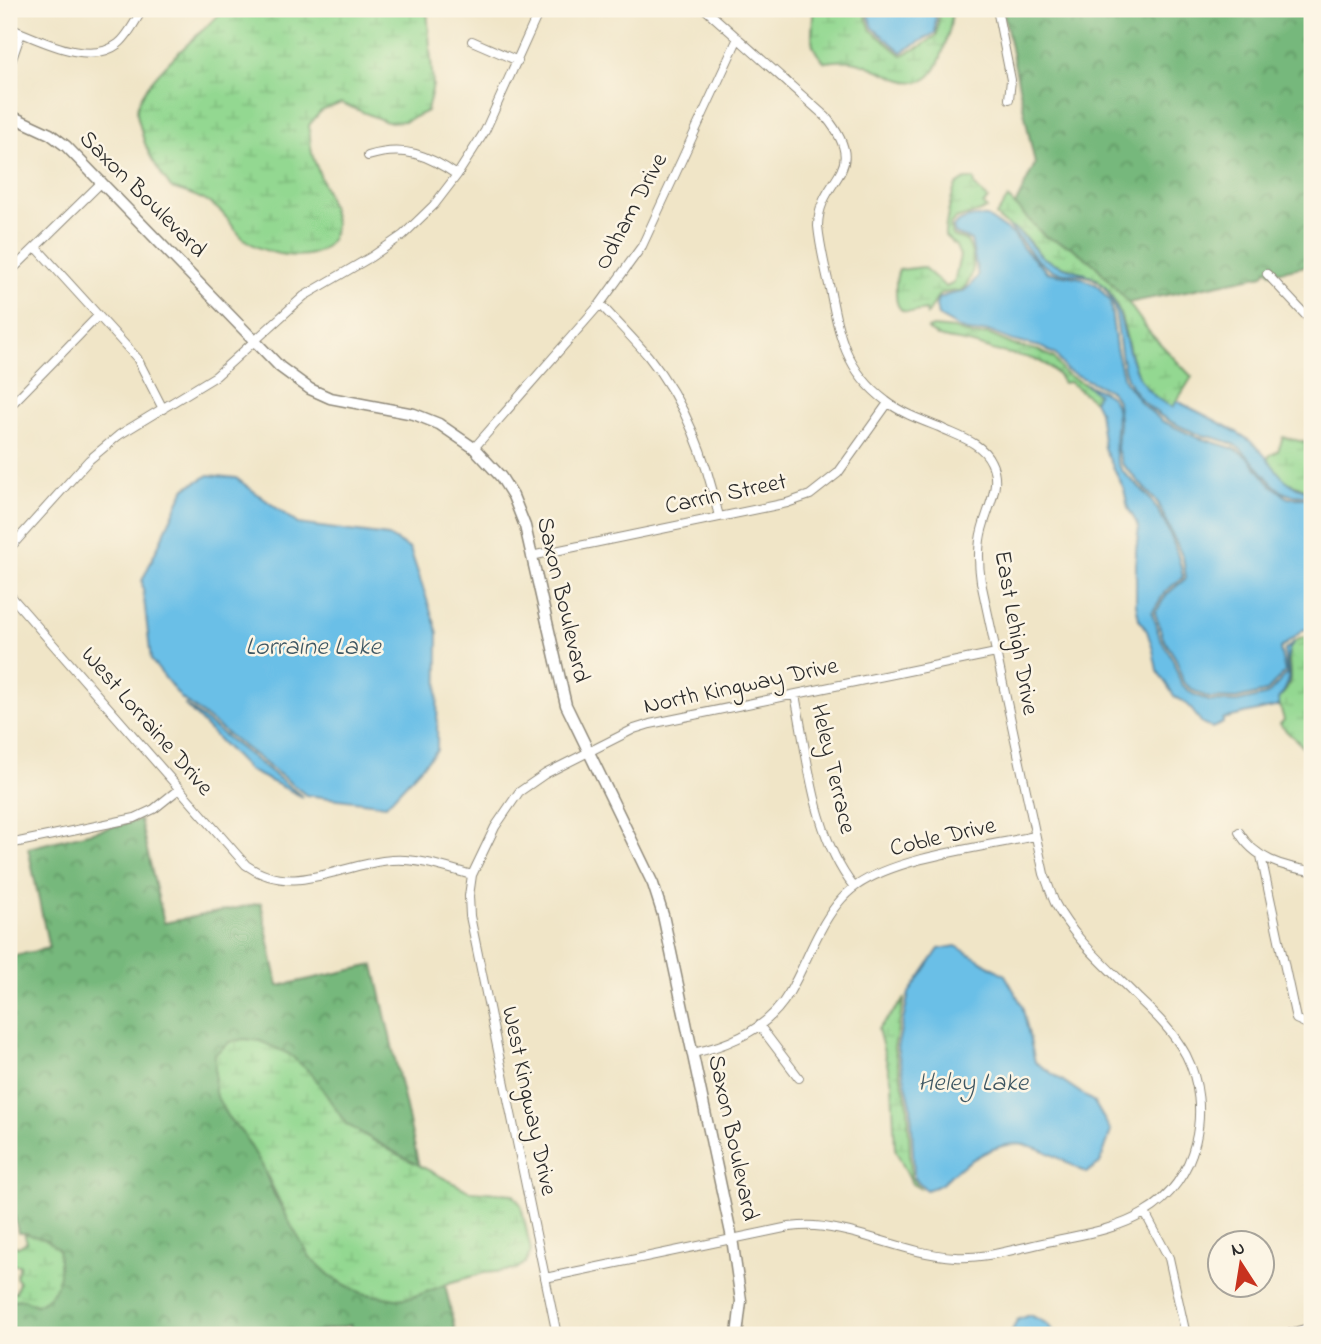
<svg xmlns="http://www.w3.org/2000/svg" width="1321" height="1344" viewBox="0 0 1321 1344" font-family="'Indie Flower',sans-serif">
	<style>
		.forest { fill: url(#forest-crowns); stroke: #507253; stroke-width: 2 }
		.wetland { fill: url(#wetland-marsh); stroke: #5f825e; stroke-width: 2 }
		.water { fill: #6bbfe7; stroke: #4b7589; stroke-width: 2 }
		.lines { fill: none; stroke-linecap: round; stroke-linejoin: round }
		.minor-casing { stroke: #8e8879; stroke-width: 10 }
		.major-casing { stroke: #8e8879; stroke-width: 13 }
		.minor { stroke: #fff; stroke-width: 8 }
		.major { stroke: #fff; stroke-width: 10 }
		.labels { text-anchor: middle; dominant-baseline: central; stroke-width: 5; stroke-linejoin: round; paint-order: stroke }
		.street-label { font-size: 24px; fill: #2b2b2b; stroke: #fcf5e5 }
		.water-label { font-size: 26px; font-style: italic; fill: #3e5763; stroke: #fcf5e5 }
	</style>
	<defs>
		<pattern id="forest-crowns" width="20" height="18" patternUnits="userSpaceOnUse" patternTransform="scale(1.75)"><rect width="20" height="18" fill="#76b87b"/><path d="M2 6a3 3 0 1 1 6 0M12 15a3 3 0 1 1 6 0" fill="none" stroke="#619665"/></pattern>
		<pattern id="wetland-marsh" width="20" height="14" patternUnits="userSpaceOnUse" patternTransform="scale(1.75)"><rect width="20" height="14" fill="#93d891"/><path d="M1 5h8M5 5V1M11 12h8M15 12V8" fill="none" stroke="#7fba7d"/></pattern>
	</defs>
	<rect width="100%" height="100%" fill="#fcf5e5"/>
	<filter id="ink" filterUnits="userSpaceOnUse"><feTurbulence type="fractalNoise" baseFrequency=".0143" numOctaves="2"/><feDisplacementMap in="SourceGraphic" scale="14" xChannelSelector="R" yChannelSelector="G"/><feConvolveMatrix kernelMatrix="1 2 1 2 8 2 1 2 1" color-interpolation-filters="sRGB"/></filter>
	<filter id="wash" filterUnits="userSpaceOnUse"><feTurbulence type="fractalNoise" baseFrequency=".00686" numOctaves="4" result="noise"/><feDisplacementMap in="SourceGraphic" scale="28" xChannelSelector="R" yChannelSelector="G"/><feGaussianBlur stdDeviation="1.57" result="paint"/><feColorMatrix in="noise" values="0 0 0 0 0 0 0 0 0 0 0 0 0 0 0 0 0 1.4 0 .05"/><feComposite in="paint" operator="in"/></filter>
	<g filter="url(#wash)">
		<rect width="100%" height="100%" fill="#f0e5c7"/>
		<path class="forest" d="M1003,9H1312V265L1271,273L1267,269L1263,275L1128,303L1095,265L1071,247L1045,237L1015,205L1035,164Z
			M140,820L164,923L261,903L278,986L374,965L419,1166L346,1124L333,1107L215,1054L216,1068L227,1116L244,1135L262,1165L274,1194L310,1257L334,1279L362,1293L396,1299L413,1297L445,1284L456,1335H353L351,1325L303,1335H9V1300L24,1299L36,1305L27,1233H18L9,1188V957L49,948L28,848Z"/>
		<path class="wetland" d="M224,9H427L433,85L427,111L406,121L387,122L341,103L321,111L309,125C310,135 310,147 313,157C318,171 335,211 335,224C334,270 268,258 244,239C234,231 229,218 219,210C205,198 188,193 171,188C155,165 146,153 140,126C139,121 136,114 137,110C139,81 204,32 224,9Z
			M813,9H863L871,30L902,55L920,47L937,35L939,9H951C953,23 947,37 943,51C927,107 893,72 857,62C846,59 835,61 825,62C805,45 814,32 813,9Z
			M966,179H974L975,186L988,199L983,205L987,209L956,219L950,225L953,236L967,241C976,258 976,279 960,291C931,292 941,296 927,315L926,310C908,314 895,315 896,292C896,284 895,279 899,270L923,267L946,287L954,283L960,256L956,246L945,236C944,231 952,191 956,186C958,183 962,181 966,179Z
			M1008,198L1045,237L1071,247L1095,265L1127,301L1150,333L1192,377L1173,407C1117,384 1137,327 1107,289C1092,270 1064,270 1044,258C1037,253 1033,244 1026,238C1017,228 1005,227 996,216Z
			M933,327L954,329L973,336L988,334L1013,345L1040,351L1054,358L1064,373L1093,389L1098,395L1094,401L1069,382L1063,383C1049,356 1021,357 996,351C985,348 975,344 964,342C951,339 937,340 928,329Z
			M1283,437L1312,444V492L1285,481L1268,460L1269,456L1278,451Z
			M1312,636V760L1307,756C1302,740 1289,737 1280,724L1284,720L1278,699C1284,693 1289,688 1290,679C1291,656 1279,640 1312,636Z
			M904,1000L894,1048L908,1105L911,1177L921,1189L912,1184L895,1149L892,1083L878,1029Z
			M244,1039L260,1041L289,1054L312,1074L346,1124L389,1150L469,1191L513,1194L521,1205L531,1251L526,1262L515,1270L484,1273L452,1282L413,1297L396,1299L362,1293L334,1279L310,1257L291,1225L262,1165L244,1135L227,1116L215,1093V1054L230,1042Z
			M24,1233L47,1240L58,1249C61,1274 61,1295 36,1305L24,1299L9,1300V1293L16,1292L19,1282L16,1277L20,1265H9V1244L18,1247L27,1242Z"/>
		<path class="water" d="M866,9H936L935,33L902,52L873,28Z
			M987,217L1014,235L1023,248L1047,272L1082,278L1097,285L1110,301L1116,348L1124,380L1142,404L1162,421L1196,437L1235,449L1249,458L1268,482L1288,498H1312V628L1303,630L1280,649L1285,672L1266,692L1236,699L1209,698L1194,691L1183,682L1176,659L1163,638L1155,613L1167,594L1186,578L1183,558L1158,503L1122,464L1117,449L1119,421L1117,401L1112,392L1066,370L1056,355L1041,347L1013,341L988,331L973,333L961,329L938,316L936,305L938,299C960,287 958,302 978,276L971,240L955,234L953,227C960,218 976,216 987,217Z
			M1007,226C1027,234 1029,247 1044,258C1064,272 1095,269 1109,293C1133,332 1121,386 1173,407L1177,401C1201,414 1228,425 1250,441C1277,462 1274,483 1312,492V495C1306,495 1297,496 1291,495C1272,492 1255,457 1236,446C1224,438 1209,438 1196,433C1169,423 1139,406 1127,378C1115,349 1123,302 1099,282C1084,270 1063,277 1048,268C1031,258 1022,238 1007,226Z
			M1084,383C1092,388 1107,391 1112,398C1124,415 1108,446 1120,467C1126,478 1138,484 1146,494C1163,512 1179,552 1183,577L1165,592L1152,613L1160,638L1173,660L1181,684L1193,694L1209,701L1237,702L1267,695L1287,674L1284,651L1295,641C1276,663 1301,673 1278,699L1279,706L1227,718L1223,719V723L1212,728L1202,723L1188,705L1175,697L1157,670L1153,650L1147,631L1139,619L1136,604V551L1139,527L1128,508L1124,489L1104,448L1099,411L1094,401L1098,394Z
			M209,475L236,478L298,524L388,536L410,549L438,633L437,750L386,805L306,795L181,698L151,660L142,581L185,488Z
			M184,704L303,797L248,770Z
			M956,946L1005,975L1022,1005L1035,1062L1094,1102L1111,1131L1100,1163L1086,1173C1030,1142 1014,1129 957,1170C941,1182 948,1184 926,1190L914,1177L911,1105L897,1048L909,993L939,949Z
			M1030,1315L1046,1323L1057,1335H1010L1017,1320Z"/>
	</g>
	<g filter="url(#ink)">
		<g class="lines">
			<g class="minor-casing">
				<path id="minor" d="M997,9L1011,80L1009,99
					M9,28C39,39 88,67 118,44C128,37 136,19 143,9
					M472,41L518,61
					M9,68L21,33
					M368,156C404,145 428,155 457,175
					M36,247L137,358L163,409
					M9,273L102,182
					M1267,274L1312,322
					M600,304C616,321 633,338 648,356C686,403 706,458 719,517
					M9,407L98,316
					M474,448L600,304L642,246L738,38
					M9,549L89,460L119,435L216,376L304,296L371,257L403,235L434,205L457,175L485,131L540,9
					M531,556L787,503L810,495L838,473L888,403
					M9,594L246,865C294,899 341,863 392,860C419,858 446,868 472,875
					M795,695C808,758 813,835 854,887
					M1239,832C1254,859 1283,867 1312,871
					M9,844L135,818L154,809L179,789
					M1261,856L1296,1019L1307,1024L1312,1023
					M759,1025L799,1078
					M693,1053C730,1045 769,1028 789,993C801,973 809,951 820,931C829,914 840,897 856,886C897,857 984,847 1035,836
					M1145,1213L1169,1258L1186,1335
					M545,1278L789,1227C798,1226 807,1225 815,1226C863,1230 907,1254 955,1257C984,1259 1015,1249 1043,1243C1077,1235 1114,1231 1144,1213C1198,1182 1213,1108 1186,1055C1174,1033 1157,1016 1139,999C1111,970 1074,940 1055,903C1051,894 1048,884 1044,874L981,582C979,568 978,554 980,540C983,513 1004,488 991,462C982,442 957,436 939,427C921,420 901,413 886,401C846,371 839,336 830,289C825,268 820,247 818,226C819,175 872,174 826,117L705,9
					M557,1335L470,916L469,896L472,875L495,827L519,792L545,774L634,729L650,724L996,653
					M1282,1335L1312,1327"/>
			</g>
			<g class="major-casing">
				<path id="major" d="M9,115L50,134L66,146L280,367L310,389L330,398L414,414L439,424L474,448L501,477L513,496L525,526L566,705L653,884L663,915L732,1238L741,1301L737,1335"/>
			</g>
			<use href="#minor" class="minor"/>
			<use href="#major" class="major"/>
		</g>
	</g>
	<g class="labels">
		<g class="street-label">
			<text transform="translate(142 195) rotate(45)">Saxon Boulevard</text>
			<text transform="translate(632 212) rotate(-62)">Odham Drive</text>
			<text transform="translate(726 495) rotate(-12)">Carrin Street</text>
			<text transform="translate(562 600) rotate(77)">Saxon Boulevard</text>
			<text transform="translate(1015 633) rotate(80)">East Lehigh Drive</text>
			<text transform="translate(741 687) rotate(-12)">North Kingway Drive</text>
			<text transform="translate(146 722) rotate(49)">West Lorraine Drive</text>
			<text transform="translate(832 769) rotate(77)">Heley Terrace</text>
			<text transform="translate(943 838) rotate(-13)">Coble Drive</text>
			<text transform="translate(528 1101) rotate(78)">West Kingway Drive</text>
			<text transform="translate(732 1138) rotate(78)">Saxon Boulevard</text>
		</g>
		<g class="water-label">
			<text x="313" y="648">Lorraine Lake</text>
			<text x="973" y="1084">Heley Lake</text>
		</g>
	</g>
	<rect width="1321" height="1344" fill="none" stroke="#fcf5e5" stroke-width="35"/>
	<g transform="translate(1241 1264) rotate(348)"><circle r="33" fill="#fcf5e5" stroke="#a8a49b" stroke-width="2"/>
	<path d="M0-5L12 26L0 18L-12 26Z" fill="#c8321e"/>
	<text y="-10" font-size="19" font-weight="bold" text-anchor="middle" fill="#2b2b2b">N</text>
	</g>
</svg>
